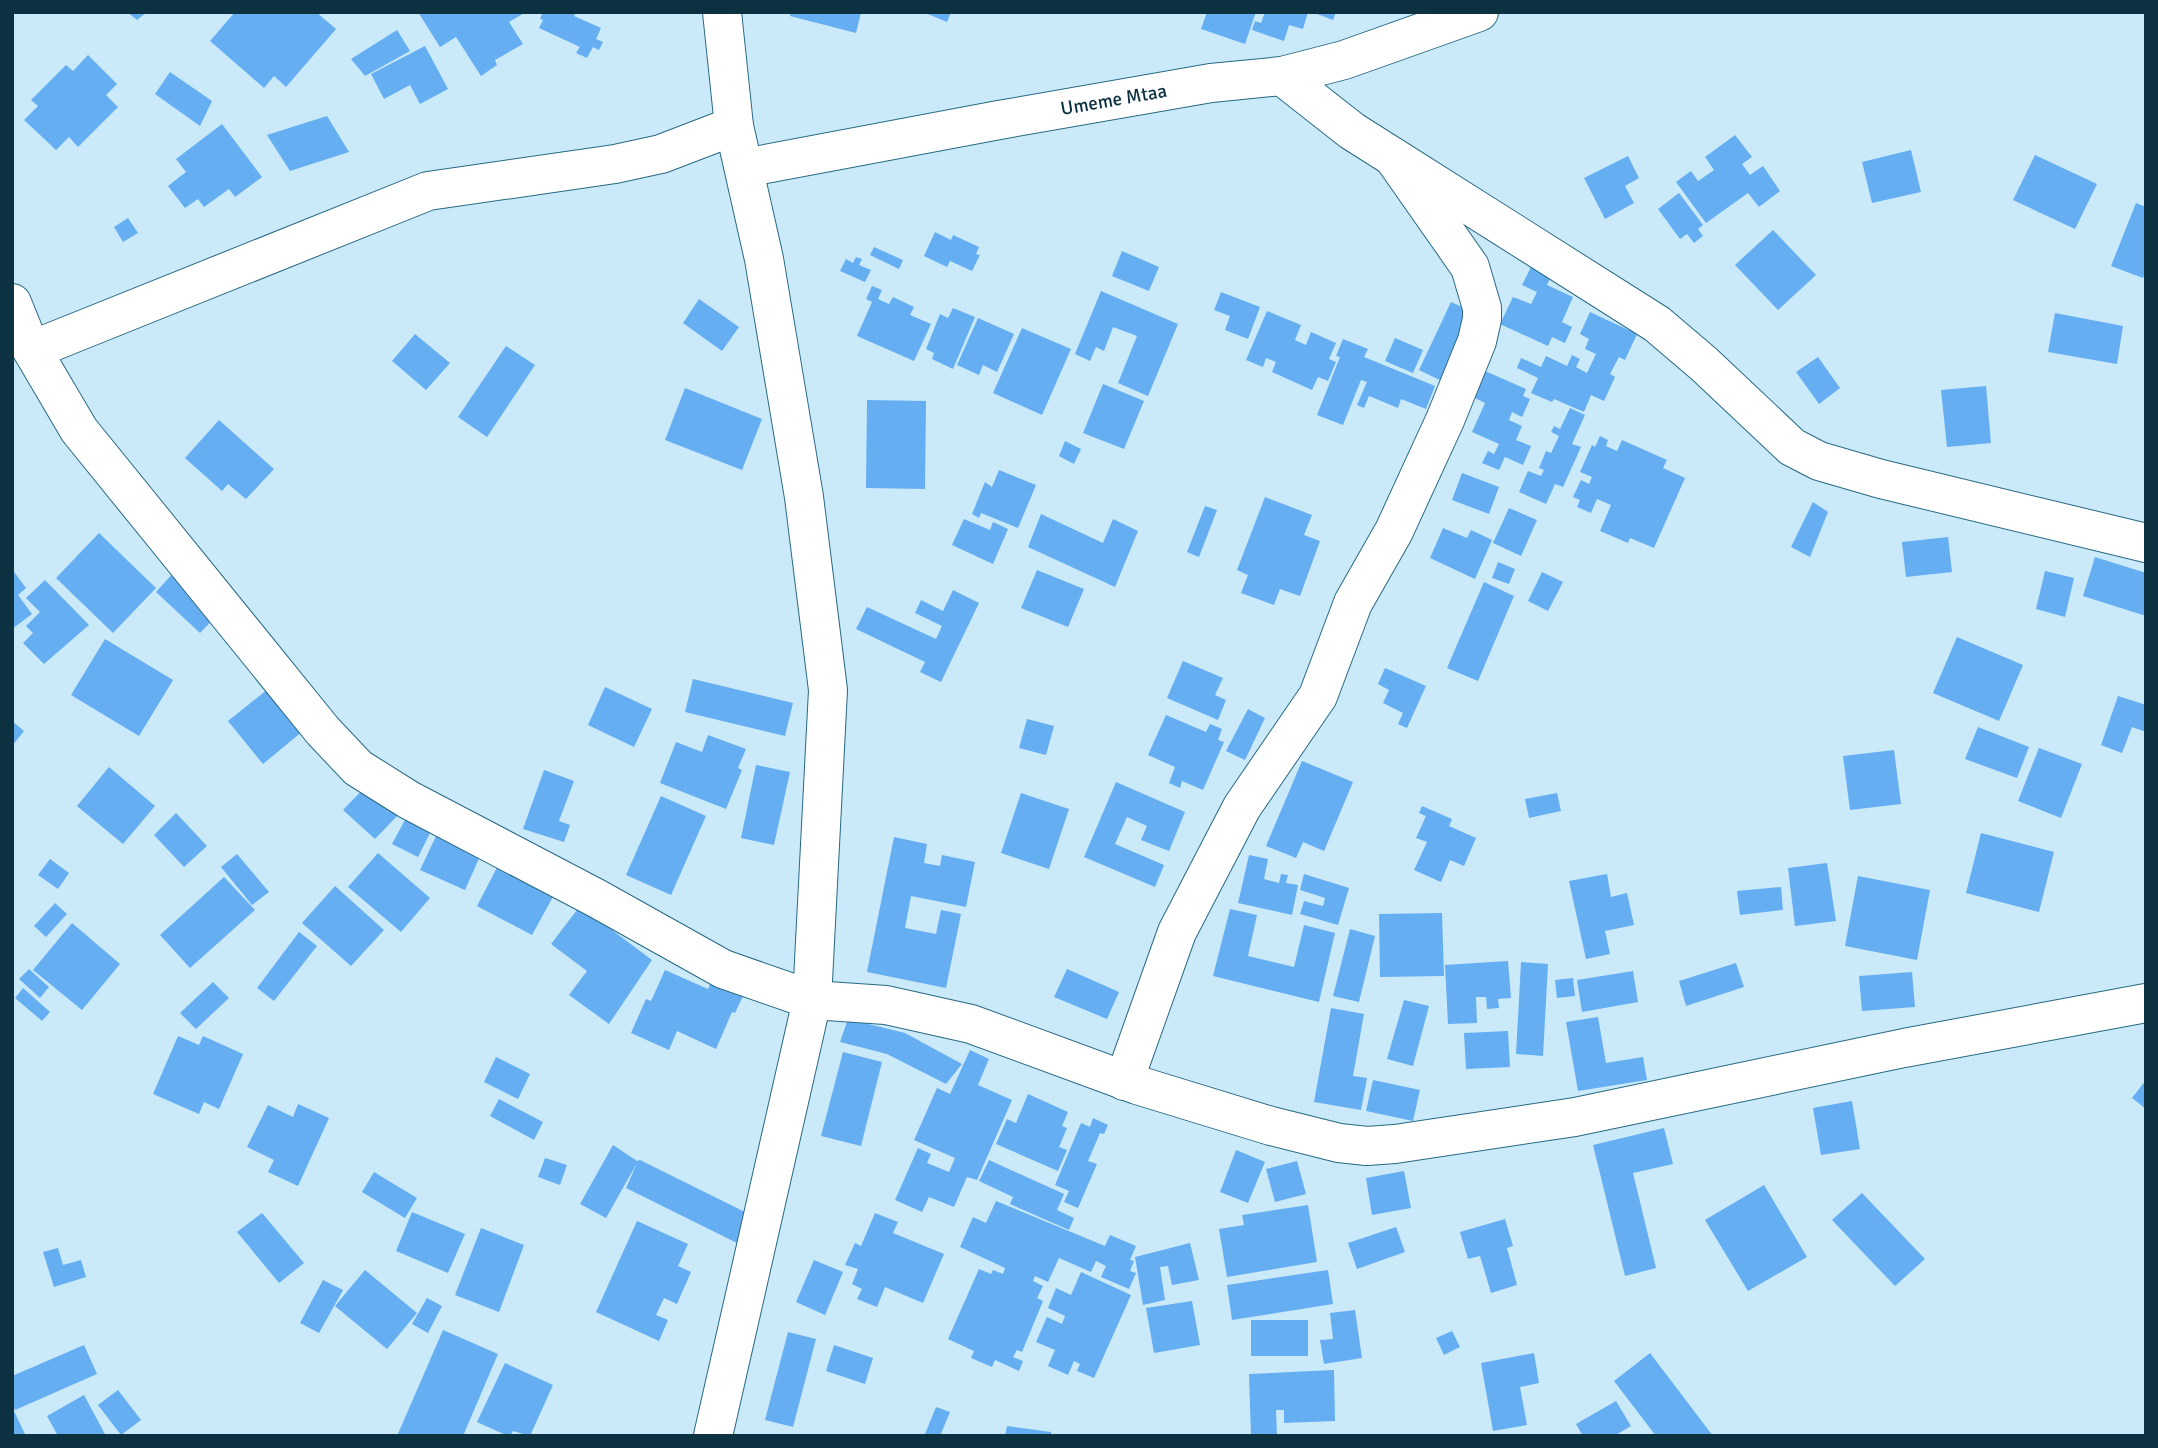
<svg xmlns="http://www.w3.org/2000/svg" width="2158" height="1448" viewBox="0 0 2158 1448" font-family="Signika,sans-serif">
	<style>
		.building { fill: #66aef2 }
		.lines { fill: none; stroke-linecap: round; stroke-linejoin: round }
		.minor-casing { stroke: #276984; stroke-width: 40 }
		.tertiary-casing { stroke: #276984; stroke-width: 40 }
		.minor { stroke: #fff; stroke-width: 38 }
		.tertiary { stroke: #fff; stroke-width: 38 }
		.labels { text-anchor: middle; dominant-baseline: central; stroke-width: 5; stroke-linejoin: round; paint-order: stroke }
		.street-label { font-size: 19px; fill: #0c3140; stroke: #fff }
	</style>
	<rect width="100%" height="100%" fill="#caeaf9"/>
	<path class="building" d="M127,12H147L137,20Z
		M235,12H316L336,29L286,87L274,76L264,88L210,41Z
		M418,12H526L509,22L523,44L495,60L497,65L481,76L456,37L440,47Z
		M543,12H576L574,16L601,28L596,39L603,42L599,50L593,47L587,58L576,53L580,47L539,28L543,20L540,19Z
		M791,12H861L856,33L790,16Z
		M923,12H951L947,22Z
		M1207,12H1256L1245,44L1201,29Z
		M1265,12H1308L1303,29L1289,25L1284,41L1252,30L1255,21L1261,23Z
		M1312,12H1336L1333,20Z
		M397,30L410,51L365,76L351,59Z
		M425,46L448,89L420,104L410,85L384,99L371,74Z
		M88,55L117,84L106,95L118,107L78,147L69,137L56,150L24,120L38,106L31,100L66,65L73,71Z
		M170,72L212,101L200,126L155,94Z
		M327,116L349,152L290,171L267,135Z
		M222,124L262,177L235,197L229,189L204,207L198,199L185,208L168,186L186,172L176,159Z
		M1735,135L1752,157L1742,164L1750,175L1763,166L1780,191L1759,207L1748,193L1706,223L1676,182L1691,171L1698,181L1714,170L1705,157Z
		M1911,150L1921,192L1872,203L1862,162Z
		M2035,155L2097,184L2075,229L2013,200Z
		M1628,156L1639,178L1625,186L1634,203L1605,219L1584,178Z
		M1679,193L1703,225L1698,229L1703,236L1694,243L1687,234L1680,239L1658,209Z
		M2136,203L2146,207V270L2143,278L2111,266Z
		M128,218L138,233L123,242L114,227Z
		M1773,230L1816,275L1778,310L1735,265Z
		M935,232L951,240L953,235L979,247L976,254L980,255L972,271L950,261L947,267L924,256Z
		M874,247L903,260L899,269L870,255Z
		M1122,251L1159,267L1149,291L1112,276Z
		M856,257L862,259L859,265L871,270L865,282L840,271L846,259L853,263Z
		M1534,261L1554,270L1547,285L1573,297L1562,322L1572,327L1565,343L1552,337L1548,346L1500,324L1513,297L1531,304L1537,292L1522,285Z
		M872,286L882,290L878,299L889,304L893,297L914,307L910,315L931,324L914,361L857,336L872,302L866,299Z
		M1101,291L1178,324L1148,396L1118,383L1137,336L1113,327L1104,351L1096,347L1090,361L1075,354Z
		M1221,292L1260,307L1248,339L1225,330L1230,316L1214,310Z
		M699,299L739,327L722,351L683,323Z
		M1451,302L1478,314L1446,383L1419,370Z
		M953,308L975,317L953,369L932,359L934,353L926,349L940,314L948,318Z
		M1267,311L1301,325L1295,340L1306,345L1311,332L1336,343L1329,359L1336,362L1328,381L1318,377L1312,390L1272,372L1276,362L1266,358L1263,367L1246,360Z
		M1590,312L1637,334L1625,360L1619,357L1610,374L1615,377L1604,401L1591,395L1584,412L1554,399L1552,402L1531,393L1538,378L1517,368L1521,358L1541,367L1546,356L1567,366L1572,355L1580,359L1576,367L1587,373L1596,354L1585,349L1589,339L1580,334Z
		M2055,313L2123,326L2117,364L2048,352Z
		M978,318L1014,334L997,372L983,365L979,375L957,365Z
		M1022,328L1071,349L1042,415L993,393Z
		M415,334L450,363L426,390L392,361Z
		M1395,338L1423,350L1413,373L1385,361Z
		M1343,339L1368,349L1364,357L1435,386L1426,409L1401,399L1398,408L1369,396L1364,408L1357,405L1367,382L1361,380L1343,425L1317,415L1340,357L1336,356Z
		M506,346L535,365L487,437L458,417Z
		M1818,357L1840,388L1819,404L1796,372Z
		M1485,371L1526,389L1523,396L1530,399L1522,417L1512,412L1509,420L1522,426L1516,440L1531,446L1523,465L1505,457L1499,470L1482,463L1488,451L1494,454L1499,444L1472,432L1485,403L1473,397Z
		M1103,384L1144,401L1124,449L1083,433Z
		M1986,386L1991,443L1947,447L1941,390Z
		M685,388L762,419L742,470L665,440Z
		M867,400L926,401L925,489L866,488Z
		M1570,408L1585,415L1572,444L1581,447L1563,487L1555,484L1546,504L1519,492L1528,471L1541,476L1544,470L1539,468L1546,451L1551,453L1559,436L1551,432L1554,426L1560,429Z
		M219,420L274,469L246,499L228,484L222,491L185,458Z
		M1600,436L1608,440L1606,446L1617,451L1622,440L1667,460L1663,468L1685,478L1654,548L1630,538L1628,543L1600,531L1611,505L1597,499L1591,513L1577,507L1580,500L1573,497L1581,480L1589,484L1592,477L1580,472L1592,445L1595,447Z
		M1065,441L1081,449L1074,464L1059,456Z
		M999,470L1036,485L1018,528L981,513L979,518L972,514L985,482L992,487Z
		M1462,473L1499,487L1489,514L1452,500Z
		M1265,497L1312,515L1304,535L1320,541L1300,596L1280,589L1274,605L1241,593L1248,575L1237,570Z
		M1813,502L1828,512L1810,557L1791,547Z
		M1205,506L1217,510L1199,557L1187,552Z
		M1509,508L1537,520L1521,556L1493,543Z
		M1041,514L1103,543L1113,519L1138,531L1115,587L1028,547Z
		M964,519L990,530L993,522L1008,529L993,564L952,545Z
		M1443,528L1467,538L1471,530L1492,540L1475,579L1430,558Z
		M99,533L156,588L113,633L56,578Z
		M1948,537L1952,572L1906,577L1902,542Z
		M2095,557L2146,573V616L2083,596Z
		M1498,562L1515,569L1509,584L1492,578Z
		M12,569L26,588L18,595L32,614L12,629Z
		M1037,570L1084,589L1068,627L1021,608Z
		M175,571L220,612L200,633L156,592Z
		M2045,571L2074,578L2065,617L2036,609Z
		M1542,572L1563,582L1548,611L1528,601Z
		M45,580L89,625L44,664L23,643L33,633L26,626L40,612L26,598Z
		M1484,582L1514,596L1478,681L1447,668Z
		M953,590L979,603L941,682L920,672L925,662L856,629L867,607L936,639L942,626L915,613L921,600L943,611Z
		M1957,637L2023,665L1999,721L1933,693Z
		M105,639L173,680L139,736L71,695Z
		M1183,661L1223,678L1215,695L1226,700L1218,720L1167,698Z
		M1385,668L1426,686L1407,728L1398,724L1403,713L1383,703L1389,690L1378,684Z
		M693,679L793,703L785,736L685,712Z
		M605,687L652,709L634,747L588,725Z
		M268,689L303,731L263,764L228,721Z
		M2118,696L2146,705V732L2132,727L2122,753L2101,745Z
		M1248,709L1265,718L1245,760L1226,751Z
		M1166,715L1206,732L1210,724L1222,729L1218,740L1224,742L1203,790L1182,781L1180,788L1169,783L1175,767L1148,755Z
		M1027,719L1054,726L1046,755L1019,748Z
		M12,721L24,731L12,746Z
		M1978,727L2029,747L2017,778L1965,759Z
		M708,735L746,749L738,768L742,770L726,809L660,783L676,742L702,752Z
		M2039,748L2082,764L2061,818L2018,801Z
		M1894,750L1901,804L1850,810L1843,756Z
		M1302,761L1353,782L1324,851L1303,842L1296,858L1266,846Z
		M756,765L790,772L774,845L741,838Z
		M109,767L155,806L123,844L77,806Z
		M544,770L574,781L559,821L570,825L564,842L523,829Z
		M370,782L402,811L375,839L343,810Z
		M1116,782L1185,812L1169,851L1141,840L1147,826L1127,817L1115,844L1164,865L1155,887L1084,857Z
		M1021,793L1069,809L1049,869L1001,853Z
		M1557,793L1561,811L1529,818L1525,799Z
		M661,796L706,816L671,895L626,875Z
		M1422,806L1452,819L1449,826L1476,838L1464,866L1450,860L1441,882L1414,870L1427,842L1416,838L1426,816L1419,813Z
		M176,813L207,846L184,867L154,835Z
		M407,816L432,829L418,857L392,844Z
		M1981,833L2054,852L2039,912L1966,893Z
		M437,834L481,854L465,890L420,870Z
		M894,837L927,844L924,863L940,866L942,855L975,862L966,907L911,896L905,928L936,934L941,910L961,914L946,988L867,972Z
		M378,853L430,898L401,932L348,887Z
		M237,854L269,892L252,905L221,867Z
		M504,854L560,884L532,935L477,906Z
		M1249,855L1268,859L1264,879L1279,883L1281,874L1288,875L1286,883L1298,885L1292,915L1238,903Z
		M50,859L69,873L58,889L38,875Z
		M1827,863L1836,921L1795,926L1788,868Z
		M1304,874L1349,888L1338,925L1300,914L1304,901L1323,906L1325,898L1300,890Z
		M1607,874L1611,897L1627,893L1634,925L1605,931L1610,954L1586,959L1569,881Z
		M1858,876L1930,890L1917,960L1845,946Z
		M224,877L255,910L190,968L160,935Z
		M335,886L384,930L351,966L302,923Z
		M1781,887L1783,910L1740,915L1737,891Z
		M55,903L67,914L46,937L34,926Z
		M580,906L652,960L609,1024L569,995L587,971L551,944Z
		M1230,909L1257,915L1248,956L1294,967L1304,925L1335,933L1319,1002L1213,976Z
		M1442,913L1444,976L1380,977L1379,914Z
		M72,923L120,964L82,1010L33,970Z
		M1350,929L1375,936L1359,1002L1333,996Z
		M299,932L317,946L274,1001L257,988Z
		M1508,961L1511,998L1498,999L1499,1008L1487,1009L1486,997H1476L1477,1023L1448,1024L1445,965Z
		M1521,962L1548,964L1543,1056L1516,1054Z
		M1736,963L1744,987L1686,1006L1679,981Z
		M29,969L49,987L40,998L19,979Z
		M1067,969L1119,992L1107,1019L1054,997Z
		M665,970L708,989L711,982L743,996L735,1013L732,1012L716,1049L677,1031L669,1050L631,1033L646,999L651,1001Z
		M1633,971L1638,1002L1582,1012L1577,980Z
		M1912,972L1915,1007L1862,1011L1859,976Z
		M1573,978L1575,996L1557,998L1555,980Z
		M213,982L229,998L196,1029L180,1013Z
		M23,988L50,1012L42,1021L15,998Z
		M1404,1000L1429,1006L1413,1066L1387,1059Z
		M1331,1008L1364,1014L1353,1076L1367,1078L1361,1110L1314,1102Z
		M1598,1017L1606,1063L1643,1057L1647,1080L1578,1091L1566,1022Z
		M848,1019L905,1033L962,1064L946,1084L887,1054L840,1042Z
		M1508,1031L1510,1067L1466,1069L1464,1033Z
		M178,1036L199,1045L203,1036L243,1054L219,1109L204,1102L199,1114L153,1094Z
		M970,1050L989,1059L978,1085L1012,1100L977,1180L967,1177L954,1207L929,1197L922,1212L895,1200L918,1148L931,1154L927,1163L949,1172L955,1158L914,1140L937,1088L950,1094Z
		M843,1052L882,1062L861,1146L821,1136Z
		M496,1057L530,1074L518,1099L484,1082Z
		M1373,1080L1420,1090L1413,1121L1366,1111Z
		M2146,1080V1109L2132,1098Z
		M1028,1094L1068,1112L1062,1126L1067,1128L1059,1147L1067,1150L1058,1171L996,1144L1007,1119L1016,1123Z
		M499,1099L543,1122L534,1140L490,1116Z
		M1852,1101L1860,1149L1821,1155L1813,1108Z
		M298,1104L329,1118L298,1186L268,1172L274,1160L247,1147L268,1105L293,1117Z
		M1093,1118L1108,1125L1104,1134L1100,1133L1088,1161L1097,1164L1078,1208L1064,1202L1069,1191L1055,1185L1081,1123L1090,1127Z
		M1664,1128L1673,1164L1633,1173L1656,1268L1625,1276L1593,1145Z
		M613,1145L637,1161L640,1160L753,1216L739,1244L626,1188L637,1163L606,1218L580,1204Z
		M1236,1150L1265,1162L1248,1203L1220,1192Z
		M545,1158L567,1165L560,1185L538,1177Z
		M989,1160L1064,1194L1057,1210L1074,1218L1069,1230L1010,1204L1013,1197L979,1181Z
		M1297,1161L1306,1194L1275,1202L1266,1169Z
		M1404,1171L1411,1208L1372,1215L1366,1178Z
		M374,1172L417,1198L405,1218L362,1192Z
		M1764,1185L1807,1257L1748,1291L1705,1220Z
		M1862,1193L1925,1259L1895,1286L1832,1220Z
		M996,1201L1105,1246L1110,1235L1136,1246L1130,1260L1134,1261L1130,1271L1136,1273L1129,1289L1101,1277L1106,1266L1096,1261L1091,1272L1059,1258L1048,1282L1035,1276L1033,1281L1043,1286L1037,1298L1043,1301L1022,1352L1017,1350L1013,1357L1023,1361L1019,1371L995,1360L992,1367L971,1358L974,1351L948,1339L979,1269L991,1274L993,1270L1003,1274L1005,1268L960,1247L973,1217L986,1223Z
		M1308,1205L1317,1262L1227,1277L1219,1229L1244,1225L1242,1215Z
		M412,1212L465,1234L448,1273L396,1251Z
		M262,1213L304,1263L279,1283L237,1232Z
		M875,1213L898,1222L893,1233L944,1254L923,1303L885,1287L877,1307L857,1299L862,1289L852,1284L858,1269L845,1265L855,1243L861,1246Z
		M1505,1219L1513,1246L1507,1248L1517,1285L1491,1293L1480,1256L1468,1259L1460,1232Z
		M637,1221L688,1244L678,1266L691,1272L677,1304L664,1298L656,1315L668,1320L659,1341L596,1312Z
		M1396,1227L1405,1252L1357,1269L1348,1243Z
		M481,1228L524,1245L499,1312L455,1295Z
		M1190,1243L1199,1280L1172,1285L1168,1266L1160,1267L1165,1300L1143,1305L1135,1257Z
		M58,1248L63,1265L81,1260L86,1277L54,1287L43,1252Z
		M814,1260L843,1272L825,1315L796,1302Z
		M365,1270L417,1313L387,1349L335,1306Z
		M1328,1270L1333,1304L1232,1320L1227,1285Z
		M1081,1272L1131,1295L1094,1378L1077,1371L1080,1364L1074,1361L1068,1375L1048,1366L1055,1350L1036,1342L1047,1317L1062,1324L1065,1316L1048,1308L1056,1288L1071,1295Z
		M323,1280L343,1290L319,1333L300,1323Z
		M427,1298L442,1306L428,1333L412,1324Z
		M1192,1301L1200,1345L1154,1353L1146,1308Z
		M1355,1310L1362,1358L1324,1364L1320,1340L1333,1339L1330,1313Z
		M1251,1320H1308V1356H1251Z
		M443,1330L498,1354L463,1436H397Z
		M1452,1331L1460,1347L1444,1355L1436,1338Z
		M788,1332L816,1339L793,1427L765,1420Z
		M84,1345L97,1374L15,1410L12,1403V1376Z
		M834,1345L873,1358L865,1384L826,1371Z
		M1534,1353L1539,1383L1520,1387L1527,1425L1493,1431L1481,1363Z
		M1650,1353L1713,1436H1656L1614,1381Z
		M505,1363L553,1385L530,1436L513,1431L510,1436H508L477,1422Z
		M1334,1370L1335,1421L1284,1423V1410H1276L1277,1436H1251L1249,1374Z
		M118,1390L141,1420L121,1435L98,1405Z
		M84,1395L106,1436H58L47,1416Z
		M1616,1401L1631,1426L1614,1436H1583L1576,1424Z
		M12,1407L26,1436H12Z
		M936,1407L950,1412L940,1436H930L925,1434Z
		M1007,1426L1051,1432V1436H1005Z"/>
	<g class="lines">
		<g class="minor-casing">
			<g id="minor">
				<path d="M1282,76L1352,131L1657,324L1704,364L1792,447L1819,461L1881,479L2146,543"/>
				<path id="s1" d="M744,168L999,120L1211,83L1282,76L1344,60L1479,12"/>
				<path d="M12,303L29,345L79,430L323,731L358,768L409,800L596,898L723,969L812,1000L886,1005L971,1024L1137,1085L1271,1126L1339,1143L1367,1146L1395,1144L1575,1117L1904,1048L2146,1003"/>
				<path d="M32,350L428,191L615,164L661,154L734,126"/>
				<path d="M1124,1081L1177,932L1242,807L1318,696L1353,603L1394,531L1445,420L1477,341L1482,319V308L1470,267L1393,157"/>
			</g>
		</g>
		<g class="tertiary-casing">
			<path id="tertiary" d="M713,1436L812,1000L828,690L804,497L764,259L734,126L722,12"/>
		</g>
		<use href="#minor" class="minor"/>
		<use href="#tertiary" class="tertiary"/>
	</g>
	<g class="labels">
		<g class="street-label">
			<text stroke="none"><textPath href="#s1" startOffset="376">Umeme Mtaa</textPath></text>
		</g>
	</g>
	<rect width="2158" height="1448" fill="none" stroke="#0c3140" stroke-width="28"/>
</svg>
